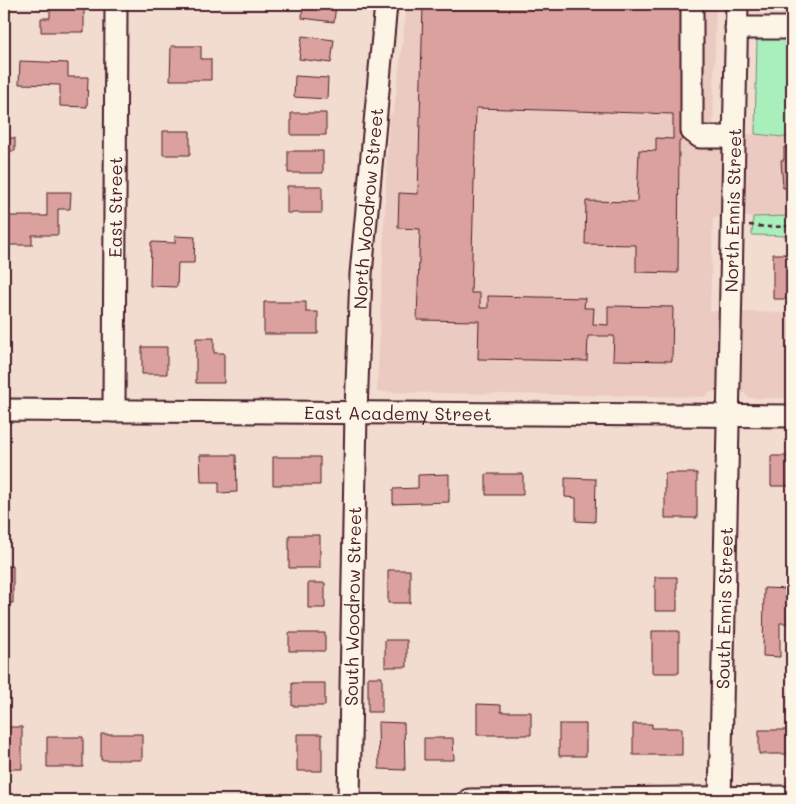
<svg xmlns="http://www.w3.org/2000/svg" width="796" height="804" viewBox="0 0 796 804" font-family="Mali,sans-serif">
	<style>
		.built { fill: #ebcac1 }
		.green { fill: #a8efbc; stroke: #798774 }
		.building { fill: #dba19e; stroke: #4a1f2b }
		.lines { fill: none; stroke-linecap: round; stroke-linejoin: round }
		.minor-casing { stroke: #4a1f2b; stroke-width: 25 }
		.path { stroke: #4a1f2b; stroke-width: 2.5; stroke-dasharray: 5 4; stroke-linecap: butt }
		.minor { stroke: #fcf5e5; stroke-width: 21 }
		.labels { text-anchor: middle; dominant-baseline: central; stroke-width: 4.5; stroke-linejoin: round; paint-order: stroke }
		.street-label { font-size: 18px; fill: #4a1f2b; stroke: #fcf5e5 }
	</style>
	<rect width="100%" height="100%" fill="#f2dcd0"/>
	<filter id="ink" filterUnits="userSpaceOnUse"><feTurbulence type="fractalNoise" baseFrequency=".02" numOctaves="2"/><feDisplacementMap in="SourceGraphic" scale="10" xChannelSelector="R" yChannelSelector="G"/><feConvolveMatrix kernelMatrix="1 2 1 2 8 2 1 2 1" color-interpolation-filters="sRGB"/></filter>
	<g filter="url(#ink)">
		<path class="built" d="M407,4H716L713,131L792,138V216L713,218L710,311L792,313V398H750L746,396L745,393L709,392L707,395L704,397L377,392L389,117L394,110Z"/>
		<path class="green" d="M792,38V138L755,134L757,39Z
			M792,216V236L752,235L753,217Z"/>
		<path class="building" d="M303,4H336L334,22L302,18Z
			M423,4H682L681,120L686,136L679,142L678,273L636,272V245L585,244L586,201L637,202L639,150L656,151V138L673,139V114L476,108L471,293H480V308H488V296L585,298L584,308H594L593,324L608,325V306L673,307L672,361L613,360L614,336H588L587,361L478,359L479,321L417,320L420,229L398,228L399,193L418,194Z
			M50,9H84V32H41V18H50Z
			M302,36L334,40L331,63L299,59Z
			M171,46H201V59H211V80H170Z
			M20,61L68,63V77H88L87,107L60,106V85L19,84Z
			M295,76L328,78L327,99L294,97Z
			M291,113H326V135H291Z
			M163,131H190V155H163Z
			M4,138H15V151H4Z
			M784,147H792V188H783L781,160H784Z
			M288,151H323V173H288Z
			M287,186H322V213H287Z
			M47,192H71L70,209H58V235H32V245H7V216H47Z
			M175,236L195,237L194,263H178L177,287L150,286L151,242L175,243Z
			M773,254H792V308L791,299H773Z
			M264,302H306V312H318V334H264Z
			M196,338H214V353H224V383H196Z
			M142,347H167V374H142Z
			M200,455H236L237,492L219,493V482H201Z
			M771,456H792V486H771Z
			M273,457H320V485H273Z
			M665,473H697V518H665Z
			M449,474V502L393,504V489L418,488V475Z
			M486,474H523V495H486Z
			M565,478L596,479L595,522L576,521V498L565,497Z
			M289,535H320V568H289Z
			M4,566H13V603H4Z
			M388,570H410V603H388Z
			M655,577H677V611H655Z
			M308,583H325V608H308Z
			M764,588L789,589L788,623H780V657L763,656Z
			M652,631H679V673H652Z
			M289,633H325V651H289Z
			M385,640H407V667H385Z
			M368,677H382V712H368Z
			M292,683H325V706H292Z
			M477,704L501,705V712H531V735H477Z
			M378,722L404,723L405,770L379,769Z
			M559,724H586V756H559Z
			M633,724H652V728H682V755H633Z
			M4,727H22V769H4Z
			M759,730H792V754H759Z
			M101,734H142V760H101Z
			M297,734H322V771H297Z
			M47,737H83V767H47Z
			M424,738H453L454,760H424Z"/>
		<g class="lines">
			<g class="minor-casing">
				<g id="minor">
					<path d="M692,4V131L700,137H734"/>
					<path d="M736,28H792"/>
					<path id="s1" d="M4,410L792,416"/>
					<path id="s2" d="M114,411L116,4"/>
					<path id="s3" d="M349,800L356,412L361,274L386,4"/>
					<path d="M469,800L792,797"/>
					<path id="s4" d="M720,800L737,4"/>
				</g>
			</g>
			<path class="path" d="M749,225L769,227L792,226"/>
			<use href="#minor" class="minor"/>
		</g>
	</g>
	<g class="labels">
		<g class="street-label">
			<text stroke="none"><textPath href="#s2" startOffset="204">East Street</textPath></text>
			<text stroke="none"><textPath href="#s3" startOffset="592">North Woodrow Street</textPath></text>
			<text stroke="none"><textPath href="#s4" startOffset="590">North Ennis Street</textPath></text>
			<text stroke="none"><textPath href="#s1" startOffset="394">East Academy Street</textPath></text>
			<text stroke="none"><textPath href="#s3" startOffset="194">South Woodrow Street</textPath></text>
			<text stroke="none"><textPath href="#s4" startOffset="192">South Ennis Street</textPath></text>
		</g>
	</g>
	<rect width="796" height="804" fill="none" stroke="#fcf5e5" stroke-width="20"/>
	<rect x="10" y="10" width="776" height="784" fill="none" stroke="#4a1f2b" stroke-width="2" filter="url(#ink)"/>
</svg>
